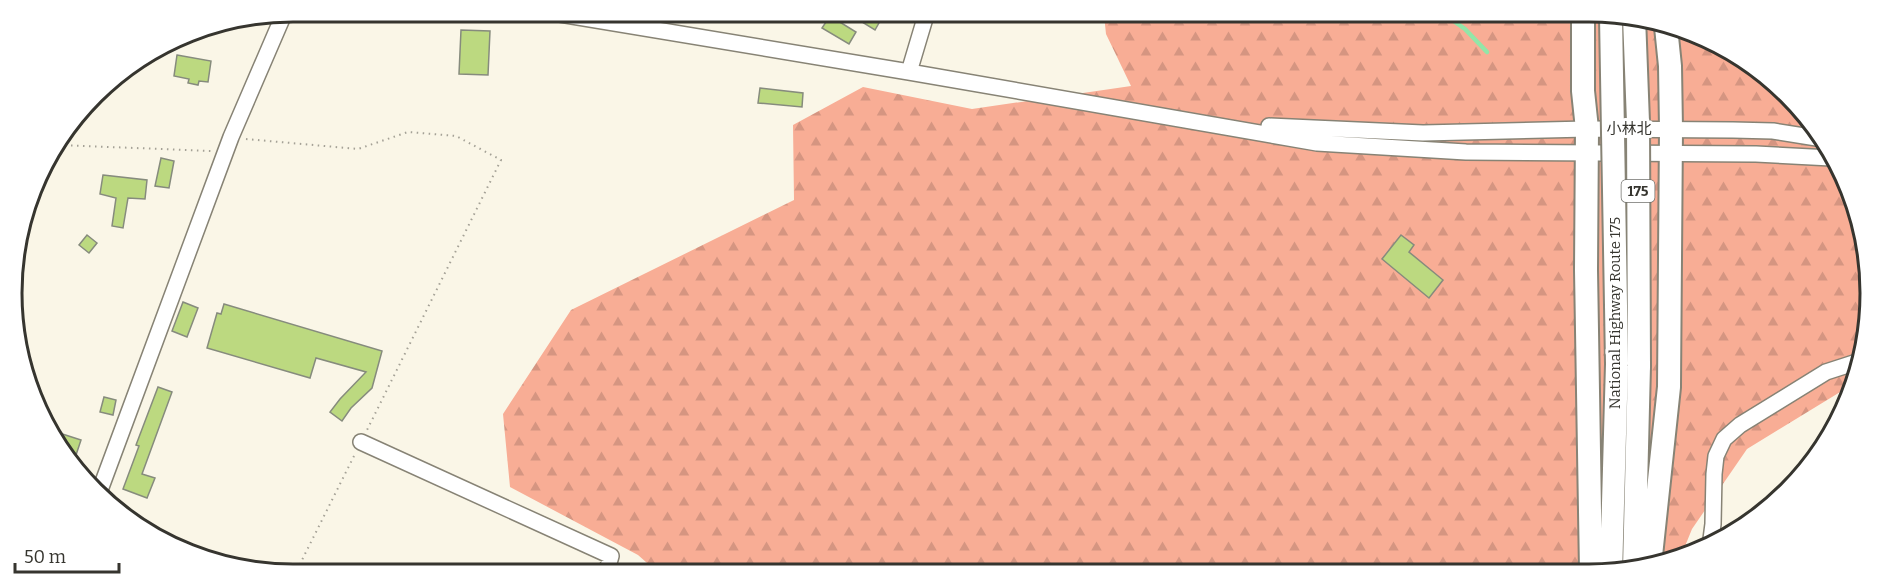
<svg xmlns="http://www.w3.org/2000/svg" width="1882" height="587" viewBox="0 0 1882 587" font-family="Bitter,'Noto Sans JP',serif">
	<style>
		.forest { fill: url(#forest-firs) }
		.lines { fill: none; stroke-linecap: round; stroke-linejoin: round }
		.stream { stroke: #92e6a8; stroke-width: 4.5 }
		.building { fill: #bcd980; stroke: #868b7d; stroke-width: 1.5 }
		.minor-casing { stroke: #878375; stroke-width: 18 }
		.highway-casing { stroke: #878375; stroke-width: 26 }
		.path { stroke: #a4a196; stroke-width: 2; stroke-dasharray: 1.5 4.5; stroke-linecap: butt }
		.minor { stroke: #fff; stroke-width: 15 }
		.highway { stroke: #fff; stroke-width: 22 }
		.highway-bridge-casing { stroke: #878375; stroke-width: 26; stroke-linecap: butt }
		.highway-bridge { stroke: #fff; stroke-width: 22 }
		.labels { text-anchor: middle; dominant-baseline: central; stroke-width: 6; stroke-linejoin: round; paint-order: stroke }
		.shield { fill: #fff; stroke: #72726d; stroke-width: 1.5 }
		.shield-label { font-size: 14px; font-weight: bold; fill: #36352f }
		.street-label { font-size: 15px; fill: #36352f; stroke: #fff }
		.rim { fill: none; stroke: #36352f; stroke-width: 3 }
	</style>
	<defs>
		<pattern id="forest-firs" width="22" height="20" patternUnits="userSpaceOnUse" patternTransform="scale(1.5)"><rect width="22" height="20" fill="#f8ad95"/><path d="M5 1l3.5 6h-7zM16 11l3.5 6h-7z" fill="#d59581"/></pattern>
	</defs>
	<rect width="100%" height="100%" fill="#faf6e7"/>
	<path class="forest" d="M1104,15L1644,17L1745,60L1823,137L1865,239V349L1850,386L1747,449L1692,529L1681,556L1626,573L655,570L638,555L510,487L503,414L571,310L794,200L793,125L863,87L972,109L1131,86L1106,34Z"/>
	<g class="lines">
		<path class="stream" d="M1448,17L1465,29L1487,52"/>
	</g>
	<path class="building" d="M849,14H884L875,30Z
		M830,16L856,32L849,44L822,28Z
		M461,30L490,31L488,75L459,74Z
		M177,55L211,61L208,82L199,81L198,85L188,83L189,79L174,76Z
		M760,88L803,93L802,107L758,103Z
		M161,158L174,161L169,188L155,186Z
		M103,175L147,180L145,199L128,198L123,228L112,226L116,198L100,194Z
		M87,235L97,243L89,253L79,245Z
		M1401,235L1414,245L1409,252L1443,280L1429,298L1382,259Z
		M183,302L198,308L187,337L172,331Z
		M224,304L382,351L372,388L351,408L342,421L330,412L340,399L366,372L316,358L310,378L207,348L217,313L221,314Z
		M158,387L172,392L142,474L155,478L147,498L123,489L139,446L136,445Z
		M104,397L116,400L113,415L100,412Z
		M50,430L81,440L73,464L60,450Z"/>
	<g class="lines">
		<g class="minor-casing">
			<path id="minor" d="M554,13L909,72L1317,143L1466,152L1756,154L1831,158
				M909,72L926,15
				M1269,126L1423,133L1587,129L1733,130L1773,131L1823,139
				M361,442L611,556L607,570
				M100,490L231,137L284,14
				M1710,547L1713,524L1714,474L1716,456L1724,439L1740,425L1826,372L1860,361"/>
		</g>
		<g class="highway-casing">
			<path id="highway" d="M1583,17V91L1587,129L1586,270L1591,572
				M1650,565L1669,387L1671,129L1670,66L1666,27
				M1634,570L1639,366
				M1611,573L1617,364"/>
		</g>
		<path class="path" d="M246,139L358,149L408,132L456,136L501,160L367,430
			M59,145L211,151
			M297,570L355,454"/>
		<use href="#minor" class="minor"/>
		<use href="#highway" class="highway"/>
		<g class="highway-bridge-casing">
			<path id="highway-bridge" d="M1611,17L1617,364
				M1634,17L1638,122L1639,366"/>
		</g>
		<use href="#highway-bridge" class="highway-bridge"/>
	</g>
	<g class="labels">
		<rect class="shield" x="1621.5" y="180" width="33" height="22" rx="4.5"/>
		<g class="shield-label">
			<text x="1638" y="191">175</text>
		</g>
		<g class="street-label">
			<text x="1629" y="129">小林北</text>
			<text transform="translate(1615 313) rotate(-90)">National Highway Route 175</text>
		</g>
	</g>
	<path d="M0 0H1882V587H0ZM293 22H1589A271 271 0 0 1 1860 293V293A271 271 0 0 1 1589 564H293A271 271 0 0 1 22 293V293A271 271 0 0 1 293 22Z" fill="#fff" fill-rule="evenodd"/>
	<path class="rim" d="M293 22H1589A271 271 0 0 1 1860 293V293A271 271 0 0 1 1589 564H293A271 271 0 0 1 22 293V293A271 271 0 0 1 293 22Z"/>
	<path d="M15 563v9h104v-9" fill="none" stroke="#36352f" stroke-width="3"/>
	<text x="24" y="563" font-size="18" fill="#36352f" stroke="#ffffff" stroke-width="4.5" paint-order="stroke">50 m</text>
</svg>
